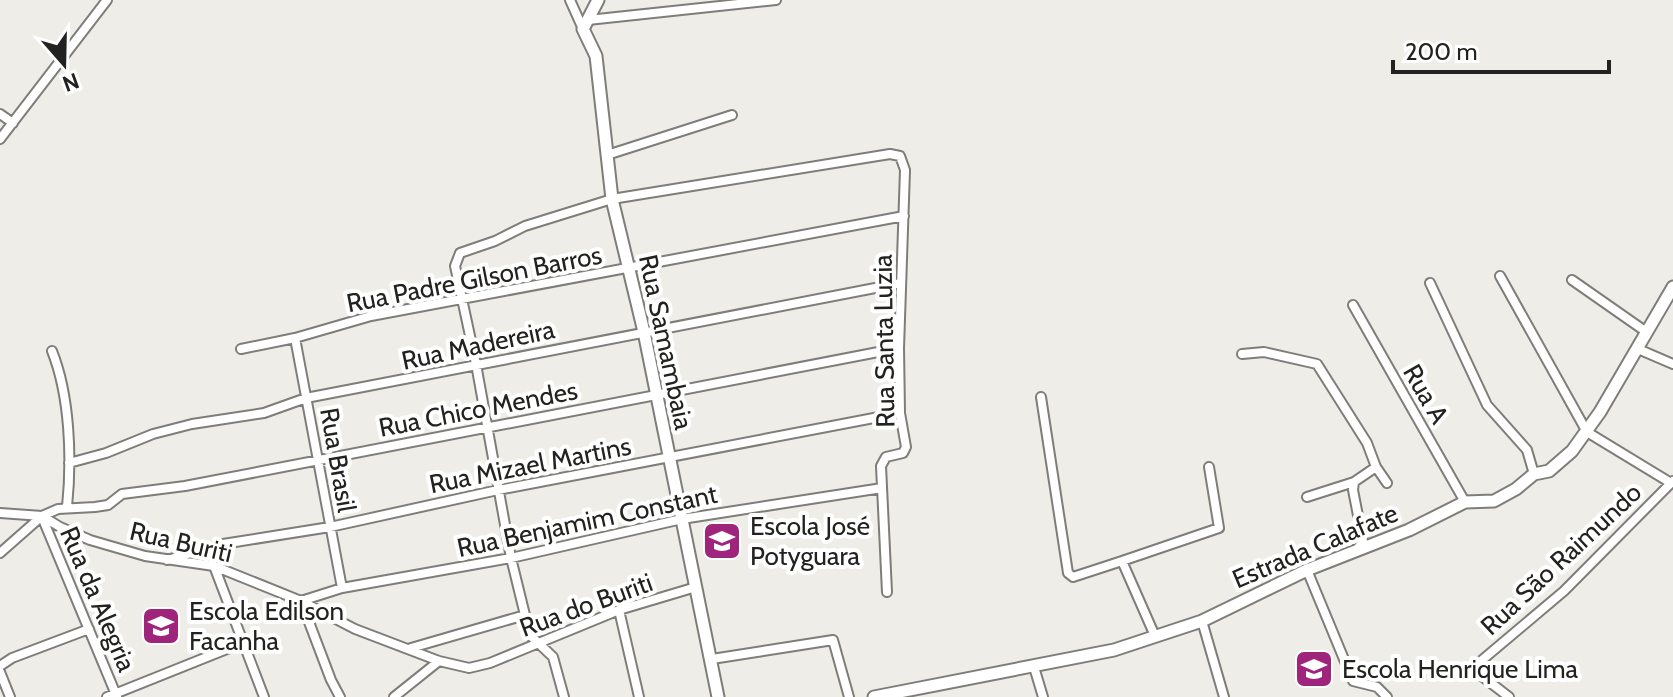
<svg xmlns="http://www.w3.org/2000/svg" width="1673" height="697" viewBox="0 0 1673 697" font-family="Cabin,sans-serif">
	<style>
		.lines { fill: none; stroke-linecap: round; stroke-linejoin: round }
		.street-casing { stroke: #7e7d79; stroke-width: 12 }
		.secondary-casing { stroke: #7e7d79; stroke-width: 15 }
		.street { stroke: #fff; stroke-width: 8 }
		.secondary { stroke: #fff; stroke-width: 11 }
		.labels { text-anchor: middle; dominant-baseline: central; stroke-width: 8; stroke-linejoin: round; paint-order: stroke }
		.street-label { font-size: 26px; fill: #222220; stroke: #fff }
		.poi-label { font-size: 26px; fill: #222220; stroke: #fff; text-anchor: start }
	</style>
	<rect width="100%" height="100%" fill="#eeede8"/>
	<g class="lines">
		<g class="street-casing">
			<path id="street" d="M570,0L583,29
				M588,20L776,0
				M0,114L13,123
				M0,139L107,0
				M607,155L732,115
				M1500,276L1587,432L1671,483
				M1572,280L1645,331
				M1430,283L1487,405L1527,450L1534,474
				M1353,305L1465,502
				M295,338L342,588
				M241,349L295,338L371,316L904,216
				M1638,349L1673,364
				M52,351C70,396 72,459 67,507
				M1242,354L1264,352L1317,364L1367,443L1376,467L1354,482L1353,490L1363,541L1358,548
				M1041,397L1068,573L1073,577L1122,561L1155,636
				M69,463L106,453L153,434L192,424L264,413L306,398L901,283
				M1376,467L1387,483
				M1307,497L1354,482
				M0,513L42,516L60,527L90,540L145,556L214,566L301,601L355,629L439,661L469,668L490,663L619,610L696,587
				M42,517L117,697
				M0,553L42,516L58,509L95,507L108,505L122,494L185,486L899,348
				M167,560L223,544L330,527L498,490L900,413
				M1122,561L1219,528L1209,467
				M214,566L264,697
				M1307,570L1353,681L1377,687L1387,697
				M619,610L639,697
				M1202,621L1224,697
				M411,648L525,615
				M712,659L833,640L849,697
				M0,666L12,658L89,629
				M1034,667L1043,697
				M0,672L10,697
				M107,697L242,643
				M340,697L331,680L301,601L342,588L511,558L682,519L882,488
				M394,697L439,661
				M564,697L553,657L532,637L525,615L511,558L476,364L455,266L460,253L495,241L525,226L612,199L890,154L900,156L905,170L899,348L900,413L906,447L903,453L886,457L881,466L887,592
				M1509,697L1474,670L1475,666L1564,591L1673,481"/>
		</g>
		<g class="secondary-casing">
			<path id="secondary" d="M598,0L583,29L596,56L612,199L644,332L718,697
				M874,697L1114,650L1202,621L1307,570L1409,530L1465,502L1494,501L1516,489L1534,474L1549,471L1572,451L1600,412L1673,287"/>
		</g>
		<use href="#street" class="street"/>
		<use href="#secondary" class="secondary"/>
	</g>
	<defs>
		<g id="school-square" transform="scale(2)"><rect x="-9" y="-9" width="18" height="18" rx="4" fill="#9f257c" stroke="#fff"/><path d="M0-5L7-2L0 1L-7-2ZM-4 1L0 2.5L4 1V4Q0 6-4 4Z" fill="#fff"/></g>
	</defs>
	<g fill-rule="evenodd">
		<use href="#school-square" x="722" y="541"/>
		<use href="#school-square" x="161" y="626"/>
		<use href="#school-square" x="1314" y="669"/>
	</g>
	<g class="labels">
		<g class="street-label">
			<text transform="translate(474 279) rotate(-11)">Rua Padre Gilson Barros</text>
			<text transform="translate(884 341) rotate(-91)">Rua Santa Luzia</text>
			<text transform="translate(666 342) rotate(78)">Rua Samambaia</text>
			<text transform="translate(478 345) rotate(-12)">Rua Madereira</text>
			<text transform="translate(1426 394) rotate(60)">Rua A</text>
			<text transform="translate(478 409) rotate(-11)">Rua Chico Mendes</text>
			<text transform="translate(338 460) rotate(80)">Rua Brasil</text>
			<text transform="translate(530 465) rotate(-11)">Rua Mizael Martins</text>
			<text transform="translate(587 521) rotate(-12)">Rua Benjamim Constant</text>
			<text transform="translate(181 542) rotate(13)">Rua Buriti</text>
			<text transform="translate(1315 546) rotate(-23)">Estrada Calafate</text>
			<text transform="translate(1561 559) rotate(-43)">Rua São Raimundo</text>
			<text transform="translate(98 599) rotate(67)">Rua da Alegria</text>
			<text transform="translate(586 605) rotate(-20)">Rua do Buriti</text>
		</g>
		<g class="poi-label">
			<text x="750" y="526">Escola José<tspan x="750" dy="30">Potyguara</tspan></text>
			<text x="189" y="611">Escola Edilson<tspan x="189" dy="30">Facanha</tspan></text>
			<text x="1342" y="669">Escola Henrique Lima</text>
		</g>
	</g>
	<g transform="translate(64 64) rotate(160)" stroke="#ffffff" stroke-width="6" paint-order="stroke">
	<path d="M0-6L14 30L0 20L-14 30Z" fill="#222220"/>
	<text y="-12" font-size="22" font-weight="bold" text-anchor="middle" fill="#222220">N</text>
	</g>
	<path d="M1393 60v12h216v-12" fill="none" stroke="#222220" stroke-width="4"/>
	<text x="1405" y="60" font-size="24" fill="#222220" stroke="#ffffff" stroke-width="6" paint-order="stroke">200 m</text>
</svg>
